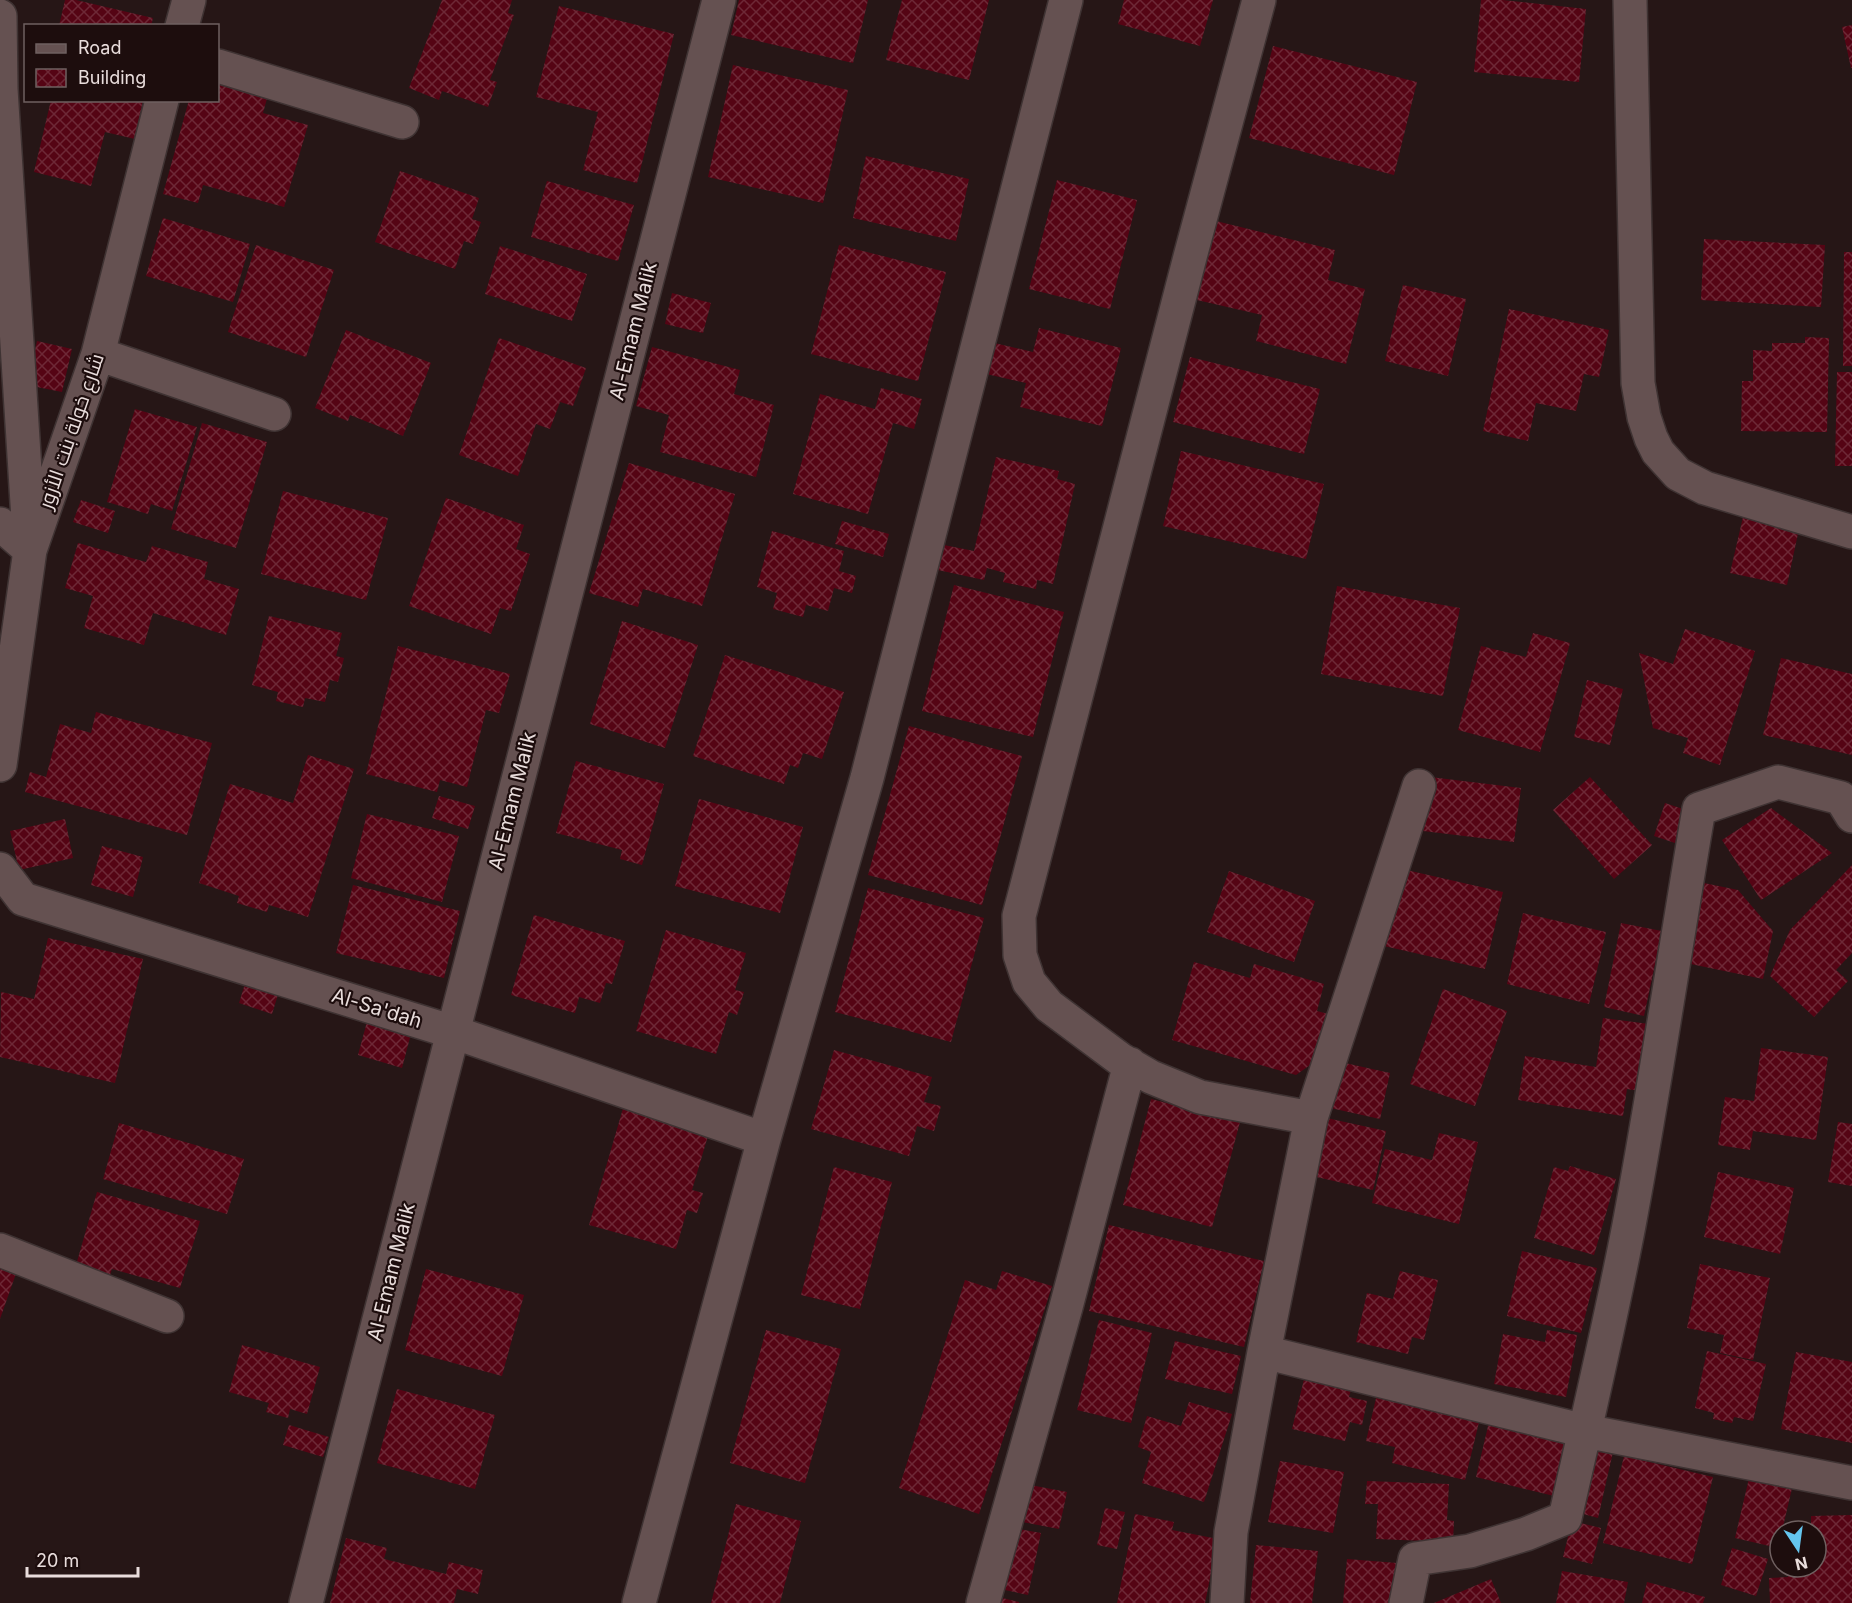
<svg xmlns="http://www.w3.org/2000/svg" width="1852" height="1603" viewBox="0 0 1852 1603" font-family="Inter,Cairo,sans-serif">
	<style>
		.building { fill: url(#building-cross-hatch) }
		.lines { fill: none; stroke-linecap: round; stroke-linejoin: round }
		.minor-casing { stroke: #3f3333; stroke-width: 36 }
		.minor { stroke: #655151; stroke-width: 33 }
		.labels { text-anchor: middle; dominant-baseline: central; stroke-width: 4.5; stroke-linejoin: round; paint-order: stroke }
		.street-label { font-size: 20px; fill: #e9dddc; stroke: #1d0d0d }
	</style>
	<defs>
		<pattern id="building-cross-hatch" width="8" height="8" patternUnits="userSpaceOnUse" patternTransform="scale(1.5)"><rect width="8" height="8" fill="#550414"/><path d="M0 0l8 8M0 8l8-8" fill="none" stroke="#6d2836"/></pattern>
	</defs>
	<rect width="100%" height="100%" fill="#261616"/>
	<path class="building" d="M65,0H76L153,18L151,26H59Z
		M442,0H512L508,13L514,15L490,80L497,82L488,107L442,91L439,100L409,88Z
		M739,0H868L853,63L731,35Z
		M902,0H989L969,80L886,60Z
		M1124,0H1213L1200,46L1118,24Z
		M1481,0H1503L1586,9L1579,82L1474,72Z
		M559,6L674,34L637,183L583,170L598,112L536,97Z
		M1852,25V68H1851L1842,27Z
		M1273,46L1417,82L1394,175L1249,138Z
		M733,65L848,90L823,203L708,177Z
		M235,79L270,88L263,113L308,125L284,207L203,185L198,203L163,194L189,100H218V85Z
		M51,100H143L135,139L105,132L91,186L34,172Z
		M866,156L969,179L956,241L853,218Z
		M400,171L479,198L472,219L481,222L473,244L464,241L455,269L375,242Z
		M1057,180L1137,200L1110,309L1029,289Z
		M547,181L634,205L618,261L531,237Z
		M163,218L250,244L233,302L146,276Z
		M1216,221L1335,250L1328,280L1365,289L1346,364L1256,341L1262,315L1197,300Z
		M1704,239L1825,245L1821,307L1701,300Z
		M256,245L334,270L306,357L228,332Z
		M839,245L946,272L918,381L811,354Z
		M500,246L587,274L572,321L485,294Z
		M1844,252H1852V366H1843Z
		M1403,285L1466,299L1448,376L1385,361Z
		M672,293L711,303L703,333L665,324Z
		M1509,309L1609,330L1599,377L1584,374L1576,411L1536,403L1528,441L1483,431Z
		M1039,328L1121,348L1102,426L1020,407L1026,383L982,373L990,342L1033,352Z
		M346,330L431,363L403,436L350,415L348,421L315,408Z
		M1805,337L1829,338L1827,432L1741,431L1742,381H1753V350L1772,351V343H1805Z
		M499,338L586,368L573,406L560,402L550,429L536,424L518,476L459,455Z
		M37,341L72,349L62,392L27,385Z
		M652,347L740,370L734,394L774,405L756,477L660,452L669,415L636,406Z
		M1190,357L1320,389L1304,454L1173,422Z
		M1837,372H1852V466H1835Z
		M881,388L922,399L914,429L893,423L868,514L793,494L820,394L875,409Z
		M135,409L197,427L172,511L151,504L148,514L107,502Z
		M202,423L267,442L236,548L171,529Z
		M1181,451L1324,484L1306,559L1163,526Z
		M996,457L1059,471L1057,479L1075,484L1053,584L1037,580L1036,589L1003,582L1005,573L987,568L984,580L938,570L944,545L974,551Z
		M629,463L735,494L702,606L643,589L638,607L589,593Z
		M283,491L388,518L366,600L261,574Z
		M446,498L524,525L516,549L530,554L511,611L500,608L491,634L409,606Z
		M81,500L115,511L108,533L73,522Z
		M1743,517L1799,529L1787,585L1730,573Z
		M842,521L889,534L883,557L835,544Z
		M772,531L844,551L839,571L856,576L852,593L834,588L828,611L806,605L803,617L773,609L777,593L757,587Z
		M78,543L146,562L152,546L208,562L204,579L239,589L226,635L153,613L144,645L84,628L93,596L65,588Z
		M954,585L1064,612L1033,737L922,711Z
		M1337,586L1460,608L1443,696L1321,674Z
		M269,616L342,633L336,656L344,658L338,682L330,680L325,702L305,698L303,707L276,701L278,692L252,685Z
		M622,621L698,645L665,748L590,724Z
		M1685,629L1755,651L1720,765L1683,753L1688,738L1653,728L1639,653L1673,664Z
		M1533,633L1570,643L1540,752L1458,730L1481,646L1526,657Z
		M398,646L510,674L499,713L486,710L467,787L440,780L437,792L366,774Z
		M725,655L844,692L822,759L803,753L798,768L790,765L784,784L693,756Z
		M1781,658L1852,674V755L1763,735Z
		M1587,680L1623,689L1610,745L1574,737Z
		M96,712L212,743L187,835L25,792L30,772L46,777L60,724L91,733Z
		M909,726L1022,756L982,905L868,875Z
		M308,755L354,769L308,917L269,905L267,912L237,903L239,896L199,883L230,784L293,803Z
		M576,761L664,784L642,865L620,859L622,850L556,833Z
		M1430,777L1521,788L1514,842L1423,831Z
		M1590,777L1652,845L1614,879L1553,810Z
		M439,796L475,806L468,829L432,818Z
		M699,799L803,827L780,913L675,886Z
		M1665,803L1692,812L1681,845L1654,836Z
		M1771,808L1832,853L1761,900L1722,840Z
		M367,814L459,836L442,902L351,878Z
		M65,819L73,858L19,870L10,831Z
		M102,846L143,857L133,897L91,885Z
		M1852,865V953L1836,970L1848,981L1814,1017L1770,976L1790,930Z
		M1402,869L1503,892L1485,969L1384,946Z
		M1229,871L1315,901L1294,962L1207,932Z
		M1699,882L1738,890L1773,931L1763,979L1681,962Z
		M353,885L460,911L444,978L336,953Z
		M868,888L984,918L951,1042L835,1012Z
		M1523,913L1606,932L1589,1004L1507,984Z
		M534,915L625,941L612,984L606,983L600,1003L579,997L575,1013L511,995Z
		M1621,923L1662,931L1644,1016L1604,1007Z
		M666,930L746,953L735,990L744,992L737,1015L729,1012L716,1054L636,1031Z
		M48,938L143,959L115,1083L0,1057L1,992L34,999Z
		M1194,962L1250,978L1254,964L1324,984L1317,1011L1332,1015L1320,1058L1296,1075L1172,1040Z
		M248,974L281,985L272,1014L239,1003Z
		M1443,989L1507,1011L1475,1106L1410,1084Z
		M368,1018L412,1030L402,1068L358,1055Z
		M1603,1018L1657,1025L1647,1092L1627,1089L1623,1116L1518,1100L1525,1056L1596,1067Z
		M1761,1048L1828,1057L1816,1140L1753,1131L1750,1150L1718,1145L1725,1097L1754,1101Z
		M834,1050L932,1077L924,1102L941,1106L934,1131L917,1126L909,1156L811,1129Z
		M1336,1061L1390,1073L1380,1119L1326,1107Z
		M1151,1099L1240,1122L1212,1227L1123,1205Z
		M624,1105L710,1129L692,1190L703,1193L697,1213L687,1210L676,1249L589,1225Z
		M1322,1117L1386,1131L1373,1190L1308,1175Z
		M1838,1122L1852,1124V1186L1828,1182Z
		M119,1123L244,1159L227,1214L103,1179Z
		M1439,1133L1478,1142L1459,1224L1372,1203L1385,1149L1432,1160Z
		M1570,1166L1616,1179L1594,1255L1534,1238L1554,1167L1568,1171Z
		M834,1167L892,1182L860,1309L801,1295Z
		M1718,1172L1794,1188L1780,1254L1704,1237Z
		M97,1192L200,1221L180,1288L112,1269L108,1281L74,1272Z
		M1109,1225L1264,1261L1244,1347L1089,1311Z
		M1522,1251L1597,1268L1581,1333L1507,1316Z
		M0,1262L18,1268L0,1319Z
		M1700,1264L1770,1278L1753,1360L1720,1353L1724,1335L1687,1328Z
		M426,1269L524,1295L502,1376L405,1350Z
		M1002,1271L1052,1286L979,1514L899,1488L965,1280L996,1290Z
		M1400,1271L1438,1280L1424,1340L1412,1337L1408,1354L1356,1342L1367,1293L1393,1299Z
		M1099,1320L1152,1333L1131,1423L1077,1410Z
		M766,1330L841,1349L805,1483L730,1463Z
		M1547,1330L1577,1335L1566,1397L1494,1384L1503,1334L1545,1342Z
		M1175,1341L1241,1356L1232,1394L1165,1379Z
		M242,1345L320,1367L307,1414L290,1409L288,1418L266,1412L269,1403L229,1392Z
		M1707,1351L1766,1364L1753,1421L1734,1417L1732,1423L1713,1419L1714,1413L1695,1408Z
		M1796,1352L1852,1362V1443L1781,1429Z
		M1305,1375L1352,1386L1349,1397L1367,1401L1362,1425L1350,1422L1345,1441L1292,1429Z
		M397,1389L495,1415L475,1489L377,1463Z
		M1377,1394L1480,1418L1465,1480L1392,1463L1395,1447L1366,1441Z
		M1189,1402L1232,1414L1204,1502L1142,1483L1151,1452L1138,1447L1147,1416L1181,1426Z
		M1489,1422L1567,1441L1554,1496L1476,1477Z
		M289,1425L329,1437L323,1457L283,1445Z
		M1591,1446L1613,1452L1598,1518L1576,1512Z
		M1624,1456L1713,1477L1692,1564L1603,1543Z
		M1280,1461L1344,1472L1333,1533L1268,1522Z
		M1750,1474L1793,1484L1782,1531H1780L1778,1548L1735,1538Z
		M1367,1481L1449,1484L1447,1520L1454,1521L1453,1542L1376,1539L1378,1504H1365Z
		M1025,1484L1067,1492L1059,1529L1017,1521Z
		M736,1504L801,1521L780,1603H711Z
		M1105,1508L1125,1512L1117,1549L1097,1545Z
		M1135,1514L1174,1522L1172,1530L1218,1539L1205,1603H1117Z
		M1852,1515V1603H1770L1769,1578L1788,1577V1567H1816V1531H1811V1516Z
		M1572,1521L1601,1528L1592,1564L1563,1557Z
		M1013,1528L1041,1533L1028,1595L1000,1589Z
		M346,1538L387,1548L384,1559L446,1574L449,1562L483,1570L478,1594L457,1589L454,1603H330Z
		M1256,1545L1318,1551L1312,1603H1250Z
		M1732,1548L1768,1559L1756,1596L1721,1585Z
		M1347,1559L1397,1563L1393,1603H1343Z
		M1562,1571L1628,1582L1624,1603H1556Z
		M1491,1579L1501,1603H1434Z
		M1647,1582L1705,1597L1703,1603H1642Z
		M994,1596L1019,1602V1603H992Z"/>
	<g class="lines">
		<g class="minor-casing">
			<path id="minor" d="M1259,0L1190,257L1019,916L1020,955L1029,982L1049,1006L1120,1059L1151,1077L1200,1097L1311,1118
				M1630,0L1638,383L1644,417L1651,438L1658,452L1678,474L1705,488L1852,532
				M0,16L1,89L29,535
				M182,26L189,0
				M218,66L402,122
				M98,354L274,414
				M0,524L30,550
				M0,765L30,550L98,354L162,100
				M0,869L23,899L453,1032L764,1139
				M0,1250L167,1316
				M1264,1352L1585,1431L1852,1483
				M306,1603L719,0
				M639,1603L764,1139L867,778L1066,0
				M983,1603L1066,1307L1130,1064
				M1227,1603L1231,1532L1264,1352L1311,1118L1419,786
				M1406,1603L1415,1559L1470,1551L1526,1534L1565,1518C1587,1421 1610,1324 1629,1225C1655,1087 1675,948 1699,809L1778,782L1841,798L1852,816"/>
		</g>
		<use href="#minor" class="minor"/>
	</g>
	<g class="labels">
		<g class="street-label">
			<text transform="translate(633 331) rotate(-76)">Al-Emam Malik</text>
			<text transform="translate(71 431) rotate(-71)">شارع خولة بنت الأزور</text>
			<text transform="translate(512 801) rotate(-76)">Al-Emam Malik</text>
			<text transform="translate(377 1008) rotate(17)">Al-Sa'dah</text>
			<text transform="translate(391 1272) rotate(-76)">Al-Emam Malik</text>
		</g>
	</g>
	<rect x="24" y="24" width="195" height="78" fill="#1d0d0d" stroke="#6f6060" stroke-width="1.5"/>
	<rect x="36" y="44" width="30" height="9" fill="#655151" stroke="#6f6060" stroke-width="1.5"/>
	<text x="78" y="54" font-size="18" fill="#e9dddc">Road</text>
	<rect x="36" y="69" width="30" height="18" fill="url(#building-cross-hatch)" stroke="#6f6060" stroke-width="1.5"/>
	<text x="78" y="84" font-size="18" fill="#e9dddc">Building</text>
	<g transform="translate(1798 1549) rotate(167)"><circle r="28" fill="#1d0d0d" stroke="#6f6060" stroke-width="1.5"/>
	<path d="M0-4.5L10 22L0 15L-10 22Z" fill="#65c5ee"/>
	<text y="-9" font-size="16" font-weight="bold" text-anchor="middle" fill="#e9dddc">N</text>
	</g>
	<path d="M27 1567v9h111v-9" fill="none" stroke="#e9dddc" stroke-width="3"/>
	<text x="36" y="1567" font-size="18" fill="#e9dddc" stroke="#1d0d0d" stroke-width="4.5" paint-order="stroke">20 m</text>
</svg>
